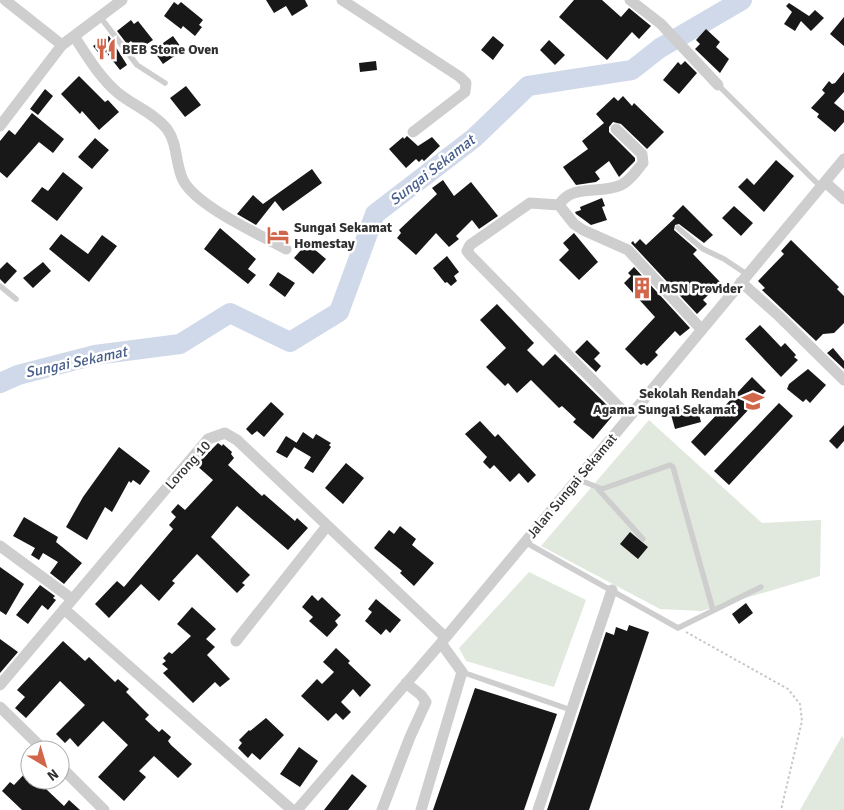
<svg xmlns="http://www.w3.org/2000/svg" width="844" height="810" viewBox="0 0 844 810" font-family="Signika,sans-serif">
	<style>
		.green { fill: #e1e9de }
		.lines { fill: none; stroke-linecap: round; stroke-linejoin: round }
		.river { stroke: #d0d9e9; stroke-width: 20 }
		.building { fill: #181818 }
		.path { stroke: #c8c8c8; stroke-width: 2; stroke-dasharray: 2.5 2.5; stroke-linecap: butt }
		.lane { stroke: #cecece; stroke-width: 5.5 }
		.street { stroke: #cecece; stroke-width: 11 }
		.labels { text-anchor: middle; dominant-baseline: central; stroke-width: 5; stroke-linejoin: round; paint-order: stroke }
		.poi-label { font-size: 14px; font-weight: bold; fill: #313131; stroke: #fff; text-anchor: start }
		.street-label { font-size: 14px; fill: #313131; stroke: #fff }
		.water-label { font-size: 15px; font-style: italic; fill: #485e8a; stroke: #fff }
	</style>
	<rect width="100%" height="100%" fill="#fff"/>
	<path class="green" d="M649,420L762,523L821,520L820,576L702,611L660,609L541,546Z
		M529,572L586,600L554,687L466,661L459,648Z
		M842,736L844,739V810H800Z"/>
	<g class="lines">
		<path class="river" d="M0,383L18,375L95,355L180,344L230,313L290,342L339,312L375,214L474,138L528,86L632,70L660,48L742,0"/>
	</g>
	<path class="building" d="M266,0H305L308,6L292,16L286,6L274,13Z
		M574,0H602L621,17L629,8L651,26L639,39L632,32L607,60L559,17Z
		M174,2L178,5L181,2L203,20L199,25L202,27L195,36L183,26L181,29L164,16Z
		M789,3L809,16L815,10L824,18L811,31L801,21L795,31L784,24L792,12L786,6Z
		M844,17V46L830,34Z
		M131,20L134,24L138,21L153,40L138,50L131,41L127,44L117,31Z
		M706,29L720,42L716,47L729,59L720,73L695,49L700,44L696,40Z
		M109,36L127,65L120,70L106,52L101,56L93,46Z
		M173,36L183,50L163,64L153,50Z
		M493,36L504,45L493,60L481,50Z
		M549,40L565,55L555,65L540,50Z
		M376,61L377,70L360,72L359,63Z
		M685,61L697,73L679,94L663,80L678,62L681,65Z
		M844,72V92L834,103L844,111V122L835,132L817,117L819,114L811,108L825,93L822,90L829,81L832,84L835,83Z
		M79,76L105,102L108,100L119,112L99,130L82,111L80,114L61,94Z
		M186,86L201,105L185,117L170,98Z
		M45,89L53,96L38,115L30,109Z
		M623,96L632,106L634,103L664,132L647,149L621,124L613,122L609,127V132L635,158V161L619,177L609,161L595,172L600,179L596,182L576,185L563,167L588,149L582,141L604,123L596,114L614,97L618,101Z
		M32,113L64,139L53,153L39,142L7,178L0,172V141L9,130L15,135Z
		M407,136L418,146L432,137L440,146L424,161L422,159L419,162L416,159L406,168L389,149L403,137L404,139Z
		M95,138L109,150L92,169L78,157Z
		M776,160L794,176L764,212L738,187L747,178L754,185Z
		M312,169L322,183L283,211L275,201L256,225L237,214L253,195L263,204Z
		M63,172L83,188L57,221L31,201L42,187L48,191Z
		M443,180L454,196L471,182L498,216L479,229L472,220L456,236L459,239L449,247L436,233L416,255L397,238L401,233L399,230L437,194L432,188Z
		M602,198L605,206L602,207L607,220L591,225L576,214L575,212L581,210L580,207Z
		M683,205L713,235L704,243L679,224L675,225L674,230L697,250L693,254L721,283L703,300L707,304L697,314L631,243L633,241L635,244L640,239L646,245L675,218L672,216Z
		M734,206L753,223L741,236L722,218Z
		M220,228L256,259L248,269L256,275L248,284L204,249Z
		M574,233L598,262L579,280L559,260L569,250L563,243Z
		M61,234L88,254L102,235L117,246L89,282L49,249Z
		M791,240L839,287L837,289L844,296V323L834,333L823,334L816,341L762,290L765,288L758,281L784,254L781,251Z
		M307,243L326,259L313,274L294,258Z
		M447,256L459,272L454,276L457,281L451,286L447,282L445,283L433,268Z
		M7,262L17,271L5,284L0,279V269Z
		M43,262L51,271L33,288L23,278Z
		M634,267L690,328L680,336L675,331L655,352L658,355L647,366L644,363L641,365L625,349L655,317L624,283L631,276L628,273Z
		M278,272L295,283L285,297L269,285Z
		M497,304L534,343L527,350L543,366L555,354L615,413L593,439L573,422L576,419L562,406L559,408L531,380L517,393L508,383L505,386L486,367L506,348L480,320Z
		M760,325L781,347L785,343L796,355L794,357L798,360L781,377L745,339Z
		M587,340L600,353L594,359L601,366L596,372L575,352Z
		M833,348L844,361V369L827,353Z
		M808,369L826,385L810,403L806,399L803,402L787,389L789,384Z
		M752,377L766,391L705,456L691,442Z
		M271,402L284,414L264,437L257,431L252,435L246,429Z
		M779,403L793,416L729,485L714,471Z
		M693,405V408L697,407L701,422L675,429L670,411Z
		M480,421L495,437L498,434L536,475L528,483L519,473L510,482L494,465L490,469L483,462L487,457L465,434Z
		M844,425V441L837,449L829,441Z
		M303,432L313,439L316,434L331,443L329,445L331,447L313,473L304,468L311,457L294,447Z
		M286,436L297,443L287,458L276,452Z
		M218,443L222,446L223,444L232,452L231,454L234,458L228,465L262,496L264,494L295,521L297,518L308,528L288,550L237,506L211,537L250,575L242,583L245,585L237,593L197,554L172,581L175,583L159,601L141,584L109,618L95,604L117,581L124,587L173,529L169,525L176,517L171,512L178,504L185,510L213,480L196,465Z
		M119,447L150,471L140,485L133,480L131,483L129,481L112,512L105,507L87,540L66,527L83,497Z
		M346,463L364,478L343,504L325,488Z
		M24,517L58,537L56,542L82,563L64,584L50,573L58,562L43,553L39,560L31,555L35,548L13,536Z
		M400,526L416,539L412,545L434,563L414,586L400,573L402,571L374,548L389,530L394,534Z
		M630,532L648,547L638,559L620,544Z
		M0,567L24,584L6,615L0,611Z
		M40,585L55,596L53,598L56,600L48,610L42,605L28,624L16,615Z
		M312,595L318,601L322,597L341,615L335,621L338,625L327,637L309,621L313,617L302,607Z
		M376,599L401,620L390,633L386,629L381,635L365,621L372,612L368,609Z
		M746,603L753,613L739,624L732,614Z
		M192,607L216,629L206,639L215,647L207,655L230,679L220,687L215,682L193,703L163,673L168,669L162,664L166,661L163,658L169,652L172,654L191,636L177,624Z
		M629,625L649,632L589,810H547L606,632L614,635L616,627L627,631Z
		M0,639L18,652L0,673Z
		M63,641L85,661L89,657L115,682L118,679L129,689L126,692L149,715L145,719L159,732L162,729L171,737L168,741L171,745L192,764L178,778L154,756L139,771L146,777L124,801L98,777L128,745L103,721L78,747L70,738L65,743L56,734L85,705L60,681L26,718L15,708L25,697L17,690Z
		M336,648L350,661L348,663L371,685L360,697L353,689L341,702L351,712L343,720L336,713L328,721L301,696L317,679L322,684L334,672L323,662Z
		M475,688L557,714L524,810H433Z
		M266,718L284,735L260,760L252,753L248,758L238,748L242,743L239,740L249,730L250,731Z
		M299,747L318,761L300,787L280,774Z
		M30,768V780H44L48,785L45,788L64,806L69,800L80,810H22L2,791L10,782L14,785Z
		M352,774L367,786L348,810H324Z"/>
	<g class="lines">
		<path class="path" d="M686,632L788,689L800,704L802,721L781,810"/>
		<path class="lane" d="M101,18L137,65L165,83
			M718,85L821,187
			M678,228L703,249L724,259L748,275
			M0,286L16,299
			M577,479L602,489L670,465L673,467L713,610
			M598,489L643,539
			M525,542L678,628L761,587
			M462,672L571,710"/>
		<path class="street" d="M5,0L62,45
			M342,0L460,77L466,83L465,92L413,132
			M630,0L661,24L718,85
			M74,36C87,56 100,78 118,93C134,106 154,113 167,129C178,144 175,164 183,180C196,206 259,234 286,249
			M0,126L62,45L122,0
			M825,182L844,199
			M559,205C572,183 600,195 621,185C630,181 636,171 643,163L642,154L616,129
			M741,282L779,316L844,380
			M629,417L471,256L467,251L470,245L530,203L559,205L574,224L583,230L628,250L702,330
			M0,546L72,599
			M64,609L292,810
			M236,641L327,526
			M0,685L208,439L225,433L237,440L445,637
			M0,707L44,750
			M60,766L104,810
			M297,810L441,643L844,159
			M382,810L410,737L426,702L421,695L406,683
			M421,810L462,672L441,643
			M538,810L612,590"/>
	</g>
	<defs>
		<g id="restaurant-bare" transform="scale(1.725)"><path d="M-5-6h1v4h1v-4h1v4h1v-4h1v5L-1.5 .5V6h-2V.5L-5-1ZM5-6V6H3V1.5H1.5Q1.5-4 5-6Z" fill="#d1664b" stroke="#fff" stroke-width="2.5" paint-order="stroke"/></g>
		<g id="hotel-bare" transform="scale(1.725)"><path d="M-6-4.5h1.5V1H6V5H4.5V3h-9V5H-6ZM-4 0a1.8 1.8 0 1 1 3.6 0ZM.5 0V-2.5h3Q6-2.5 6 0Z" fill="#d1664b" stroke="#fff" stroke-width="2.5" paint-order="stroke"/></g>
		<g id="building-bare" transform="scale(1.725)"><path d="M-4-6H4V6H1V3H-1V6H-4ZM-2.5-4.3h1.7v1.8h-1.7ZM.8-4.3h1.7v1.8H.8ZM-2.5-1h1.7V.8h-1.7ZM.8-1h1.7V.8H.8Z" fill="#d1664b" stroke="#fff" stroke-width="2.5" paint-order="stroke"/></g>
		<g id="school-bare" transform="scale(1.725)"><path d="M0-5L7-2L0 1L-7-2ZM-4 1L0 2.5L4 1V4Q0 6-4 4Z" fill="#d1664b" stroke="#fff" stroke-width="2.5" paint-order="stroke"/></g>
	</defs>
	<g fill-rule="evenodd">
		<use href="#restaurant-bare" x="106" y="49"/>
		<use href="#hotel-bare" x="278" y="235"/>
		<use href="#building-bare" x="642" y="288"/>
		<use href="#school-bare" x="753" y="401"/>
	</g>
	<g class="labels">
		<g class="poi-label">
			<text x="122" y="49">BEB Stone Oven</text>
			<text x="294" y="227">Sungai Sekamat<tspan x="294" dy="16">Homestay</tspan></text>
			<text x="659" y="288">MSN Provider</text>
			<text x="736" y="393" text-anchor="end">Sekolah Rendah<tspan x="736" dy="16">Agama Sungai Sekamat</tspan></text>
		</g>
		<g class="street-label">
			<text transform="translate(188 465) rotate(-48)">Lorong 10</text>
			<text transform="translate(572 486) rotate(-50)">Jalan Sungai Sekamat</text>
		</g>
		<g class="water-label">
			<text transform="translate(432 170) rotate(-38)">Sungai Sekamat</text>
			<text transform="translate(76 362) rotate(-12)">Sungai Sekamat</text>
		</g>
	</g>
	<g transform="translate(45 765) rotate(142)"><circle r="24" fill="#ffffff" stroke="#adadad"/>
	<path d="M0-4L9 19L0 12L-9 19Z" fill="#d1664b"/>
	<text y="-8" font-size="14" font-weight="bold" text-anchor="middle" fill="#313131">N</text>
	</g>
</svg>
